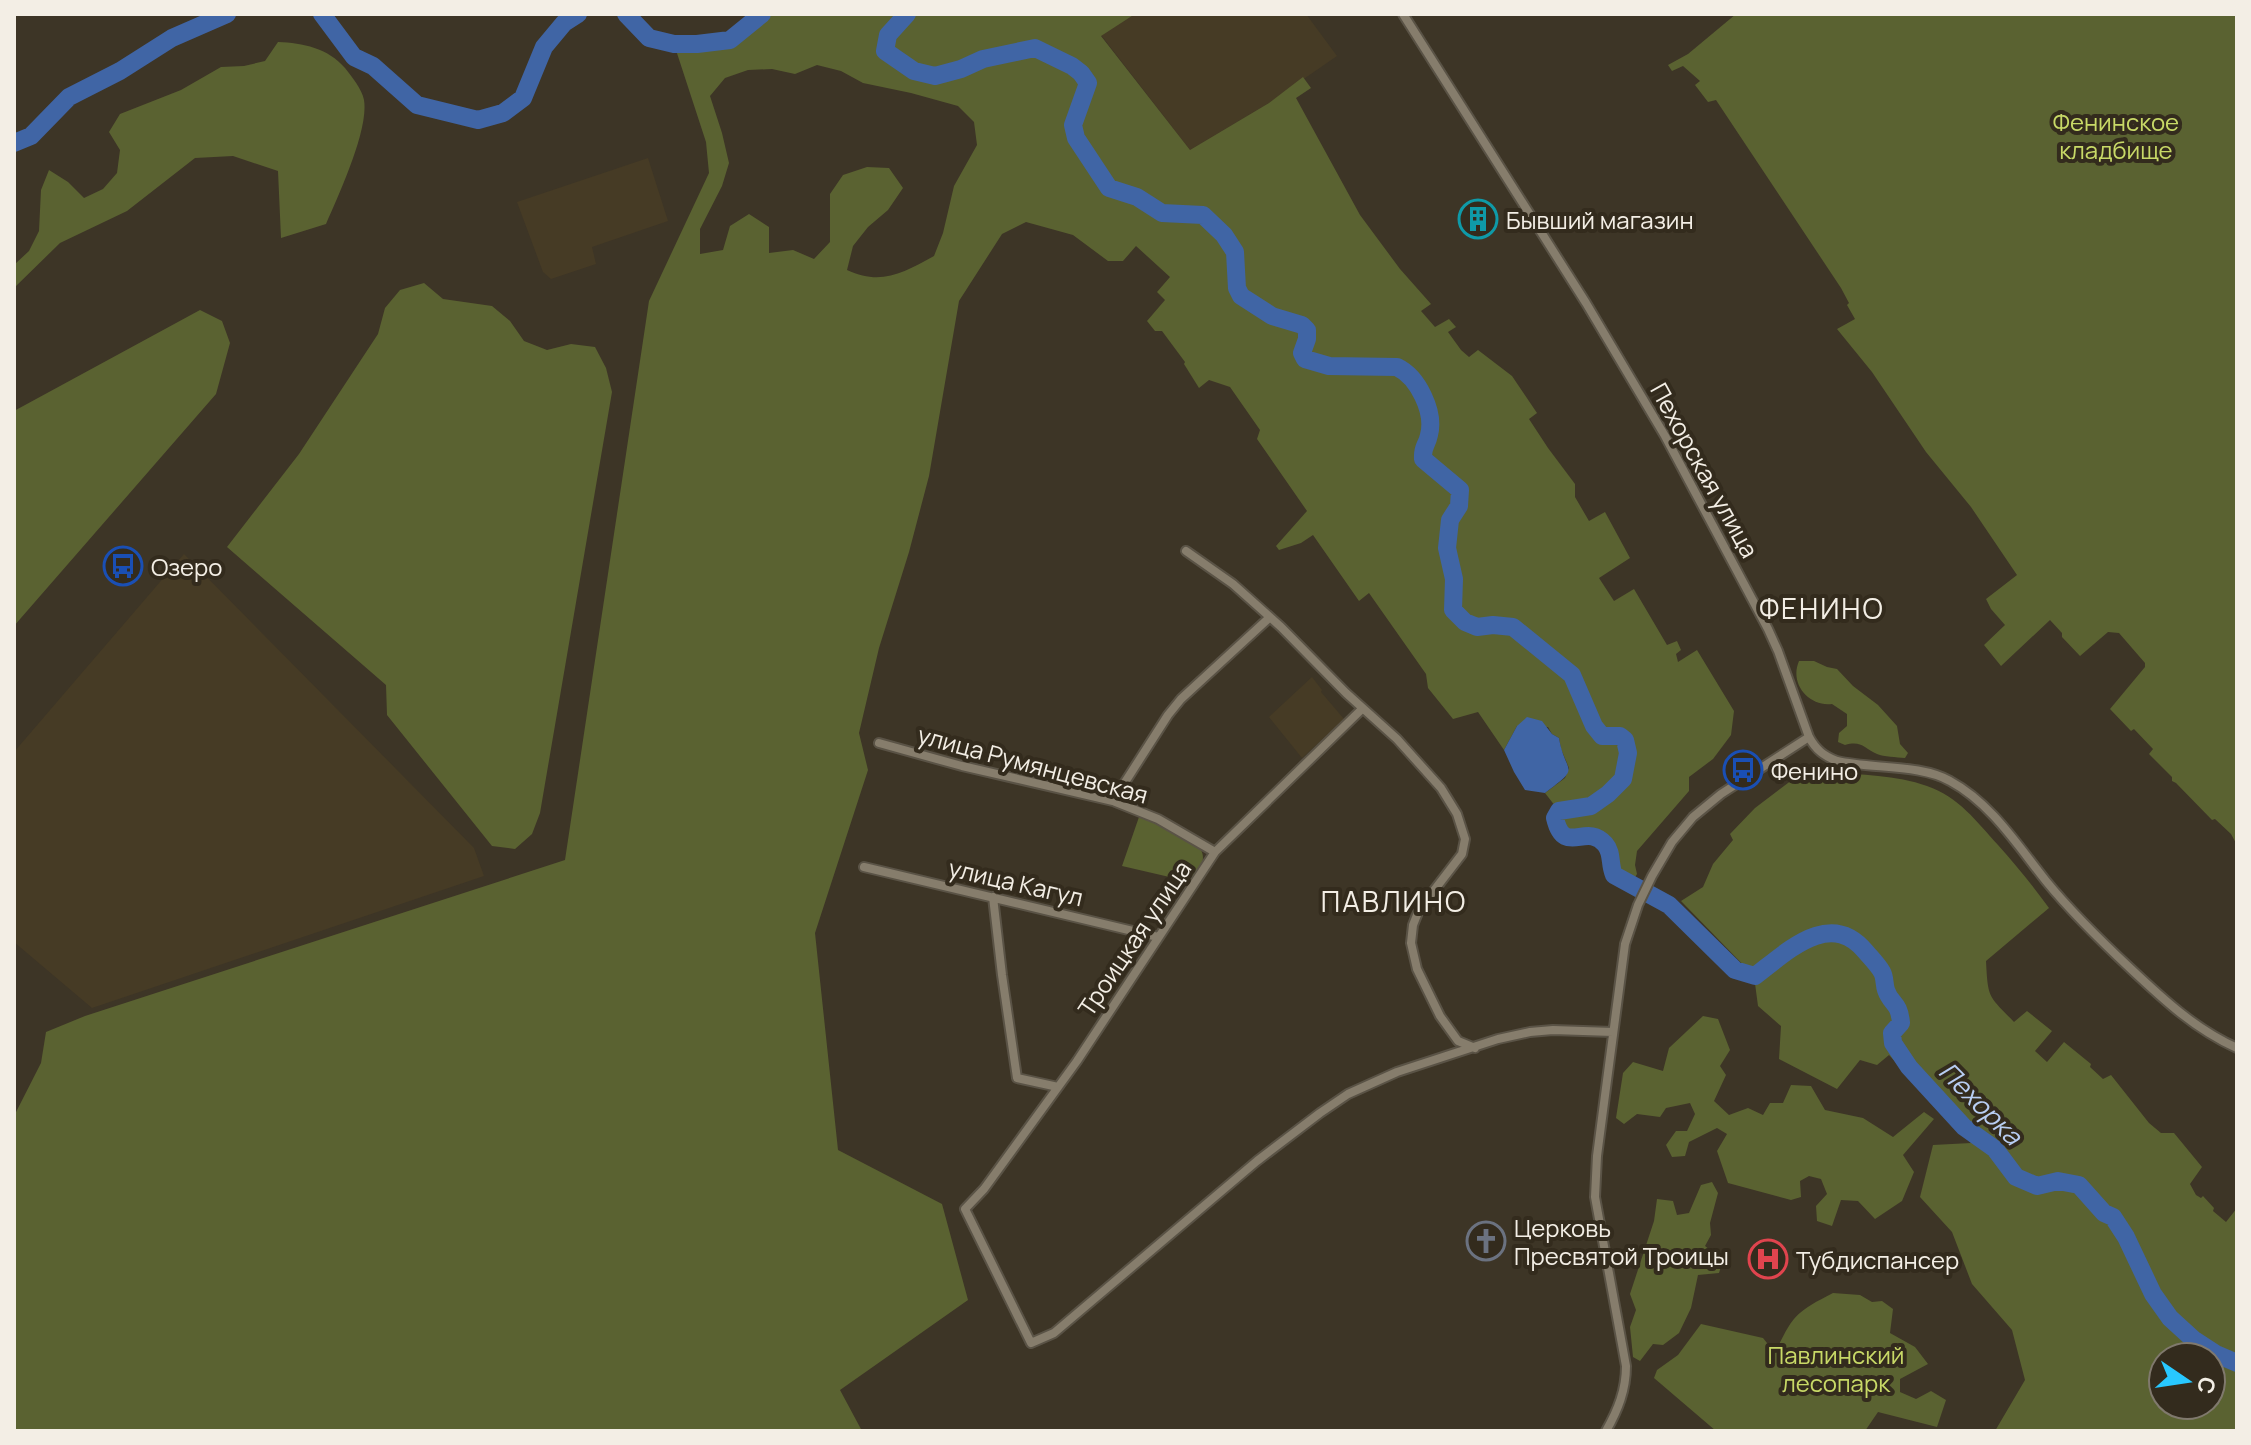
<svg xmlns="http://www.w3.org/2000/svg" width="2251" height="1445" viewBox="0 0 2251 1445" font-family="Manrope,sans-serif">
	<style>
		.built { fill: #463b25 }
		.green { fill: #5a6231; fill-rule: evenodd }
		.water { fill: #4065a5 }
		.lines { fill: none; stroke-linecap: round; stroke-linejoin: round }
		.river { stroke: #4065a5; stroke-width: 18 }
		.minor-casing { stroke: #5a5346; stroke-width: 12 }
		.minor { stroke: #867d6c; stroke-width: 8 }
		.labels { text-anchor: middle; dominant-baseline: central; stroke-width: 8; stroke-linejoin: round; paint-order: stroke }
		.park-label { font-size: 24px; fill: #c8d967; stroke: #332b1d }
		.poi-label { font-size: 24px; fill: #f3eee5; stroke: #332b1d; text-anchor: start }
		.street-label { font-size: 24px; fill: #f3eee5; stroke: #332b1d }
		.water-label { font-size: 26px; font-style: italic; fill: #b8cdf2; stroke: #332b1d }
		.quarter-label { font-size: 28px; letter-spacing: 2px; fill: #f3eee5; stroke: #332b1d }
	</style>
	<rect width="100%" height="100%" fill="#3d3526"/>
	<path class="built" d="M1135,14H1306L1337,56L1269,103L1190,150L1101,35Z
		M648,158L668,221L592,247L596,264L551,279L543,272L517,202Z
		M184,554L474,848L484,876L92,1008L14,942V752Z
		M1312,677L1322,690L1321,692L1344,719L1302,758L1269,717Z"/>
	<path class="green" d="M762,14H1135L1101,36L1190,150L1269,103L1303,77L1311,88L1296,98L1360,215L1400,269L1431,304L1421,311L1435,327L1449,319L1456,327L1448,332L1461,350L1469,357L1478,350L1512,376L1537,413L1529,419L1548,448L1575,484V497L1589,521L1605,512L1630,558L1599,578L1614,601L1634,589L1667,645L1677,641L1681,650L1676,654L1678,662L1697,650L1734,711L1731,735L1713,759L1689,777V791L1637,851L1635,865L1637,874L1634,879L1619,870C1616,841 1601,827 1572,833L1564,828L1559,811L1545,793L1565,778L1569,768L1561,749L1559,738L1552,734L1548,727L1517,726L1504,750L1478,712L1453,719L1428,688L1426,674L1369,593L1359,601L1313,535L1301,543L1279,550L1276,546L1307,511L1257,439L1260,430L1230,387L1209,380L1199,388L1184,364L1185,362L1162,331H1155L1147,321L1165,300L1157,292L1170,277L1136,246L1123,261H1108L1073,235L1026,222L1002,234L959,301L929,476L909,552L879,648L859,733L868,770L815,933L838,1150L942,1204L968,1300L840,1390L862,1431H14V1116L41,1063L46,1032L85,1016L565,860L649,301L709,173L706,142L674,44H697L730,40ZM817,65L841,71L863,83L911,93L958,106L974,122L977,145L954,186L943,233L934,256C903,273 881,286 847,270L853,246L868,227L888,210L903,188L889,168L867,167L843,175L830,194V242L814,259L793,250L769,253V227L749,214L730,226L723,250L700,254V229L722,186L729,163L722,133L710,96L725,78L748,70L772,69L795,74Z
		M1736,14H2237V845L2231,834L2215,819L2212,820L2176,783L2172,781V777L2149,754L2153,749L2134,729L2131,731L2110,709L2145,667V663L2119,633L2108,632L2080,656L2062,637V633L2050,620L2001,666L1984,645L2005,625L1991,609L1986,599L2017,575L1971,507L1926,452L1872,372L1837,329L1855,319L1847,305L1849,303L1841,288L1716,100L1708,102L1695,85L1700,81L1683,66L1672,71L1668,65L1688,54Z
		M278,42C303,43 328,48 345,68C352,77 362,89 364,100C369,130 338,196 326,224L281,238L278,171L233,156L195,158L127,211L60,243L14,288V265L29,251L39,231L41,190L49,170L68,182L84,198L103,189L117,173L120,150L109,132L120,114L181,90L221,67L244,66L265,61Z
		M424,283L443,299L492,306L510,321L524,341L547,350L571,344L595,347L606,368L612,392L540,813L532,834L515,849L492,846L387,715L386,685L227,547L299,454L378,334L385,308L400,290Z
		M200,310L222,321L230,343L216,394L14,626V411Z
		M1799,661H1814L1827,667L1837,669L1853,686L1878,705L1897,726L1900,744L1908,753L1905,758C1896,757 1884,757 1877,754C1864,748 1861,740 1845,745L1838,742L1839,733L1847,726V714L1832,704C1809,707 1789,684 1799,661Z
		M1828,772C1861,775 1896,775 1927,786C1959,797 1976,821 1998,845C2016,865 2033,886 2049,908L1986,961C1988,999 1988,995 2014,1022L2027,1011L2052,1031L2035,1051L2047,1062L2064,1042L2091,1064L2090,1067L2103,1079L2111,1075L2149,1123L2161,1133H2174L2202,1167L2190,1184L2196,1195L2201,1198L2203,1196L2214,1208L2213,1211L2226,1222L2237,1208V1431H1995L2025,1380L2012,1330L1972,1284L1952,1232L1920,1197L1933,1145L1971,1143L1889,1055L1877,1065L1860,1060L1837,1089L1779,1059L1781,1026L1758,1006L1754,976L1681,901L1703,887L1713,864L1733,840L1730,834L1755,808L1800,774ZM2163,1357H2211V1405H2163Z
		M1139,817L1157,823L1200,848C1208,861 1198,871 1191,882L1122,866Z
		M1703,1016L1718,1019L1730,1050L1720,1066L1726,1075L1714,1101L1729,1115L1748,1108L1763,1115L1770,1103H1783L1791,1085L1811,1086L1825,1110L1863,1118L1893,1137L1924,1112L1934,1119L1903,1155L1914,1172L1902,1201L1875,1219L1858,1201L1841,1200L1832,1226L1817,1221L1816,1206L1827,1194L1821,1179L1809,1176L1800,1181L1801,1197L1791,1200L1728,1183L1717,1151L1727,1134L1717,1128L1689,1142L1685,1156L1672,1157L1666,1145L1676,1131H1687L1695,1114L1690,1103L1666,1108L1660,1117L1637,1114L1624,1124L1616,1118L1623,1073L1633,1062L1663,1071L1669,1048Z
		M1712,1182L1718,1193L1710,1223L1711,1235L1705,1246L1723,1260L1719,1273L1698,1275L1691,1308L1679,1333L1663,1345L1653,1344L1640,1361L1633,1357L1630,1327L1636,1310L1630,1294L1654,1221L1657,1199L1673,1201L1677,1215L1689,1213L1701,1185Z
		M1833,1293L1860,1295L1872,1302L1882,1301L1893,1309L1890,1333L1915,1347L1928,1364L1900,1379V1392L1916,1399L1931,1391L1946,1400L1937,1427L1878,1412L1865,1431H1716L1654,1378L1657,1370L1678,1355L1701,1324L1763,1338L1775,1353C1793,1315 1796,1312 1833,1293Z"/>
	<path class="water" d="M1527,717L1542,721L1552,734L1559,738C1565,775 1583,765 1545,793L1525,790L1514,772L1504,750L1517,726Z"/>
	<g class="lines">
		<path class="river" d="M322,14L354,57L373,66L417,105L478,120L503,113L523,98L544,47L564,23L578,14
			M626,14L649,38L674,44H697L730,40L762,14
			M907,14L888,35L885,51L914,71L935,76L961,69L983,59L1035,48L1072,66L1081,73L1088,83L1073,125L1076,138L1109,188L1137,197L1162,213L1203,215L1224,235L1235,252L1237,288L1241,296L1272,316L1302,325L1307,330V339L1302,353L1305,359L1329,366L1397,367C1418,377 1435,412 1429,435C1427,446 1422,446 1423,459L1460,490L1459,506L1450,520L1447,548L1454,579L1453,610L1465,622L1477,627L1493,625L1513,627L1572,675L1594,726L1602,736H1620L1625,740L1628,753L1623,779L1608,794L1591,806L1559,811L1555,818C1564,857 1586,822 1605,844C1613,853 1609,864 1614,875L1669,905L1735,970L1755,976C1787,952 1830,908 1866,952C1871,958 1878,965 1882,972C1885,977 1884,984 1886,990C1891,1005 1899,1001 1901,1023L1892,1033L1893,1043L1909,1067L1964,1127L1995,1149L2016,1177L2037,1186L2058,1181L2079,1185L2104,1213L2113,1217L2126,1237L2153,1294L2170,1318L2193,1339L2216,1354L2237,1363
			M14,143L31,136L69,97L120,71L172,38L227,14"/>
		<g class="minor-casing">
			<path id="minor" d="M1403,14L1586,303L1665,436L1768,629L1778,651L1809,737C1816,750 1824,756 1837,761C1871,769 1921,764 1950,781C1991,803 2018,846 2046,881C2072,913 2101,941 2131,969C2164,1000 2195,1029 2237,1048
				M1186,551L1233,584L1281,627L1346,693L1397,739L1441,788L1457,814L1465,839L1462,854L1419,910L1413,925L1411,943L1417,969L1440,1016L1458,1041L1475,1048
				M1362,709L1215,852L1077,1061L984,1189L965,1209L1031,1343L1054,1333L1257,1161L1320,1113L1348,1094L1397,1072L1498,1039L1530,1032L1553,1030L1613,1032
				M879,743L962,766L1113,801L1158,819L1215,852
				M1113,801L1168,715L1181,699L1269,618
				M864,867L1158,937
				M993,897L1002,975L1017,1078L1058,1087
				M1606,1431C1618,1410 1626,1390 1626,1366L1595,1197L1597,1156L1625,944L1638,905L1652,876L1672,842L1693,817L1721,794L1809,737"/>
		</g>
		<use href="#minor" class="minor"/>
	</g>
	<defs>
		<g id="building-ring" transform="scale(2)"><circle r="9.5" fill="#332b1d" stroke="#0f9aa8" stroke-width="1.5"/><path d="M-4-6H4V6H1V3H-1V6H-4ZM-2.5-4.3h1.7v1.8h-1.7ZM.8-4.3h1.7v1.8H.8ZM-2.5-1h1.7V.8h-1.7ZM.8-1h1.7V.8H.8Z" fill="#0f9aa8"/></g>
		<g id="bus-ring" transform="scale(2)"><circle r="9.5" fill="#332b1d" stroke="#1a4fb4" stroke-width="1.5"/><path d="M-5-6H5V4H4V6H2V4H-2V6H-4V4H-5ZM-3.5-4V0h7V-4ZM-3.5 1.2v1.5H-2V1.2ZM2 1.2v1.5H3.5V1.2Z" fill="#1a4fb4"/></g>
		<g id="church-ring" transform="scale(2)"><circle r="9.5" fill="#332b1d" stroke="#6b7280" stroke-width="1.5"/><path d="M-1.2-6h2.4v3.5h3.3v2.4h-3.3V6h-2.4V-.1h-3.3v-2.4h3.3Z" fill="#6b7280"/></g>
		<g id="hospital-ring" transform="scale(2)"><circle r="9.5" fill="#332b1d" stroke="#e0444e" stroke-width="1.5"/><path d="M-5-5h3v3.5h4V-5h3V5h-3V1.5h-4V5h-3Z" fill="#e0444e"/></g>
	</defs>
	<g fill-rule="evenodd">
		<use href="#building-ring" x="1478" y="219"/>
		<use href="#bus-ring" x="123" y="566"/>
		<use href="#bus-ring" x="1743" y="770"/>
		<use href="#church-ring" x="1486" y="1241"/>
		<use href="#hospital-ring" x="1768" y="1259"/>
	</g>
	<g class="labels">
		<g class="park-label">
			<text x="2116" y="121">Фенинское<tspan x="2116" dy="28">кладбище</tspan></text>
			<text x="1836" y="1354">Павлинский<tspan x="1836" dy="28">лесопарк</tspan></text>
		</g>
		<g class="poi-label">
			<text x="1506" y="219">Бывший магазин</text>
			<text x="151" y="566">Озеро</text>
			<text x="1771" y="770">Фенино</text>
			<text x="1514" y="1227">Церковь<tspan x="1514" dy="28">Пресвятой Троицы</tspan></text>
			<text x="1796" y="1259">Тубдиспансер</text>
		</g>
		<g class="street-label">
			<text transform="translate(1705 470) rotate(61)">Пехорская улица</text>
			<text transform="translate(1033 764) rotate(15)">улица Румянцевская</text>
			<text transform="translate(1016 882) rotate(13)">улица Кагул</text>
			<text transform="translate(1134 938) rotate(-56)">Троицкая улица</text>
		</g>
		<g class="water-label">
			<text transform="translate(1981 1103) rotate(45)">Пехорка</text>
		</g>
		<g class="quarter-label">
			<text x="1822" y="608">ФЕНИНО</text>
			<text x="1394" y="901">ПАВЛИНО</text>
		</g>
	</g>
	<rect width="2251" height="1445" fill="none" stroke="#f3eee5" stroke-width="32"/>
	<g transform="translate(2187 1381) rotate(103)"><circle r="38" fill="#332b1d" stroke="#80796d" stroke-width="2"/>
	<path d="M0-6L14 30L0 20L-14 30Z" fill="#28c8ff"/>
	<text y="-12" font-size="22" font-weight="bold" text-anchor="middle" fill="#f3eee5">С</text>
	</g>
</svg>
